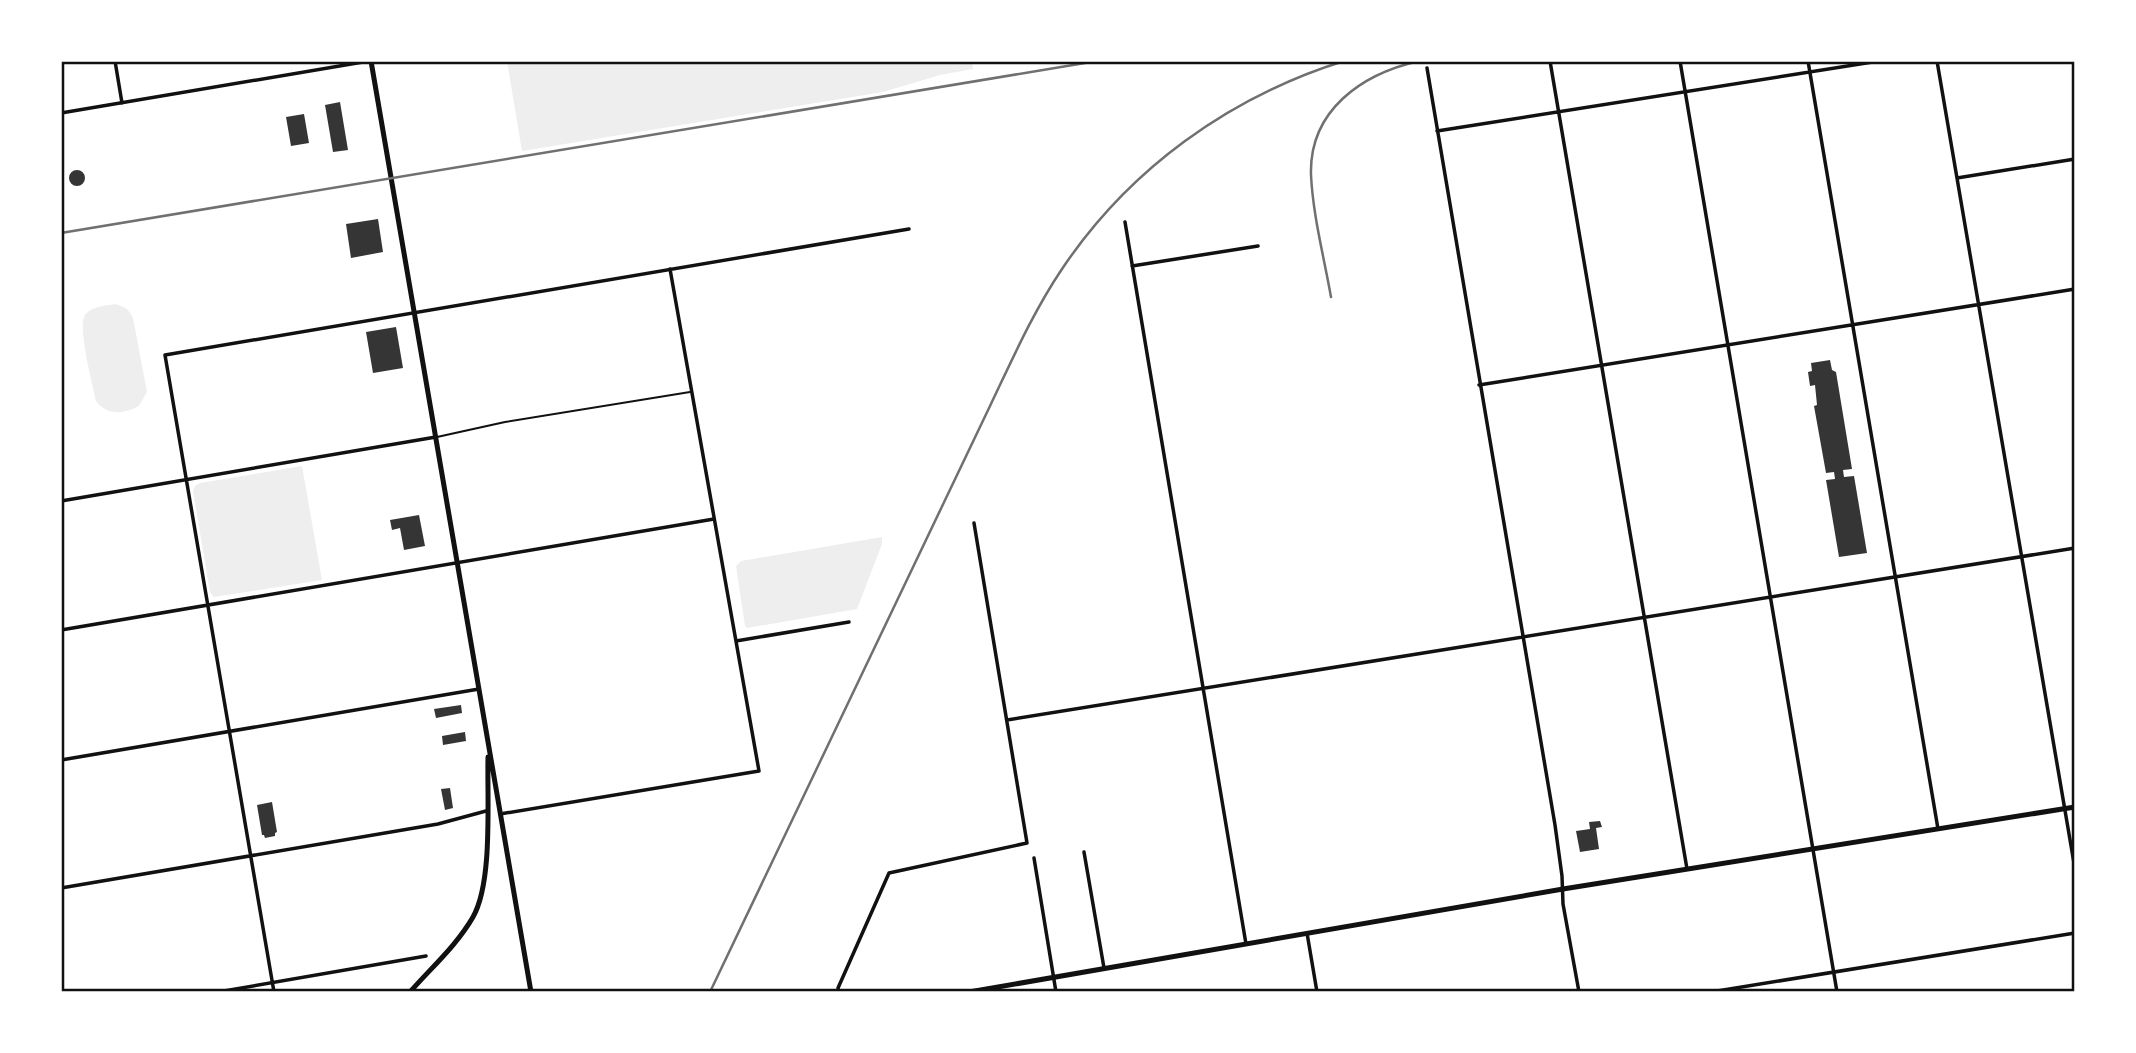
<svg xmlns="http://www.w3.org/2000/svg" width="2136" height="1053" viewBox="0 0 2136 1053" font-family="Signika,sans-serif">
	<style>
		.green { fill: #eee }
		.building { fill: #353535 }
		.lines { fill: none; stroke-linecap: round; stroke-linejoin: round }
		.service { stroke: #111; stroke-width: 2 }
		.minor { stroke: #111; stroke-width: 3.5 }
		.secondary { stroke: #111; stroke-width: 5 }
		.primary { stroke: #111; stroke-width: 5 }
		.rail { stroke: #707070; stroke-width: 2.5 }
		.neatline { fill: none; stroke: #111; stroke-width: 2.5 }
	</style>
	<rect width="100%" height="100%" fill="#fff"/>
	<path class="green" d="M507,61H972L973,69L940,75L883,92L522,151Z
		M115,304C125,307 129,309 133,318L147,392L139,406C124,414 107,416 96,401C93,386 77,326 85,315C92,306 105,306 115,304Z
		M302,466L322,580L214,597L210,592L193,491L195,486L200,483Z
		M882,537V544L857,609L747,628L745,626L736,566L741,561Z"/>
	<path class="building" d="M340,102L348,150L333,152L325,105Z
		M304,114L309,143L291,146L286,117Z
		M69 178a8 8 0 1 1 16 0a8 8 0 1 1-16 0Z
		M378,219L383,252L351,258L346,224Z
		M396,327L403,368L373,373L366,332Z
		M1830,360L1832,370L1836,372L1852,469L1843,470L1844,477L1854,476L1867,553L1839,557L1826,480L1835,479L1834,472L1826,473L1814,406L1817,405L1815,385L1810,386L1808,372L1812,371L1811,363Z
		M419,515L425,546L404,550L400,528L392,530L390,520Z
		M461,705L462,713L436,718L434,709Z
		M465,732L466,741L443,745L442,736Z
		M450,788L453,808L445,810L441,789Z
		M272,802L277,832L275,833V836L265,838L264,835H262L257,805Z
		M1600,821L1602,827L1596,828L1599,849L1580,852L1576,831L1590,829L1589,822Z"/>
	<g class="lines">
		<path class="service" d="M437,437L505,422L690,392"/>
		<path class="minor" d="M115,61L122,103
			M1550,61L1687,869
			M1680,61L1837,992
			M1808,61L1938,829
			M1937,61L2075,869
			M1427,68L1555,825L1562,876L1563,904L1579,992
			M61,113L369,61
			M1437,131L1879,61
			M1957,178L2075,159
			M1125,222L1246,944
			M1132,266L1258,246
			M1479,385L2075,289
			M61,501L436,437
			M61,630L714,519
			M736,641L849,622
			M1007,720L2075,548
			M61,760L479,689
			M500,814L759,771L670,269
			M1084,852L1104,968
			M1034,858L1056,992
			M61,888L438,824L486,811
			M1307,933L1317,992
			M218,992L426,956
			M274,992L165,355L909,229
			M839,992L838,988L889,873L1027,843L974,523
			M1711,992L2075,933"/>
		<path class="secondary" d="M969,992L1563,889L2075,807"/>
		<path class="primary" d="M371,61L531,992
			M410,992C431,968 457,945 473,917C493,882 487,800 488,757"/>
		<path class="rail" d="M61,233L1097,61
			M1331,297C1324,257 1313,216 1311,175C1309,110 1362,74 1419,61
			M710,992L990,406C1012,360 1033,312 1062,269C1129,169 1229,97 1344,61"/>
	</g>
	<rect width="2136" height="1053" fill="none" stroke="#ffffff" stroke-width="126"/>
	<rect x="63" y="63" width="2010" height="927" class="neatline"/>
</svg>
